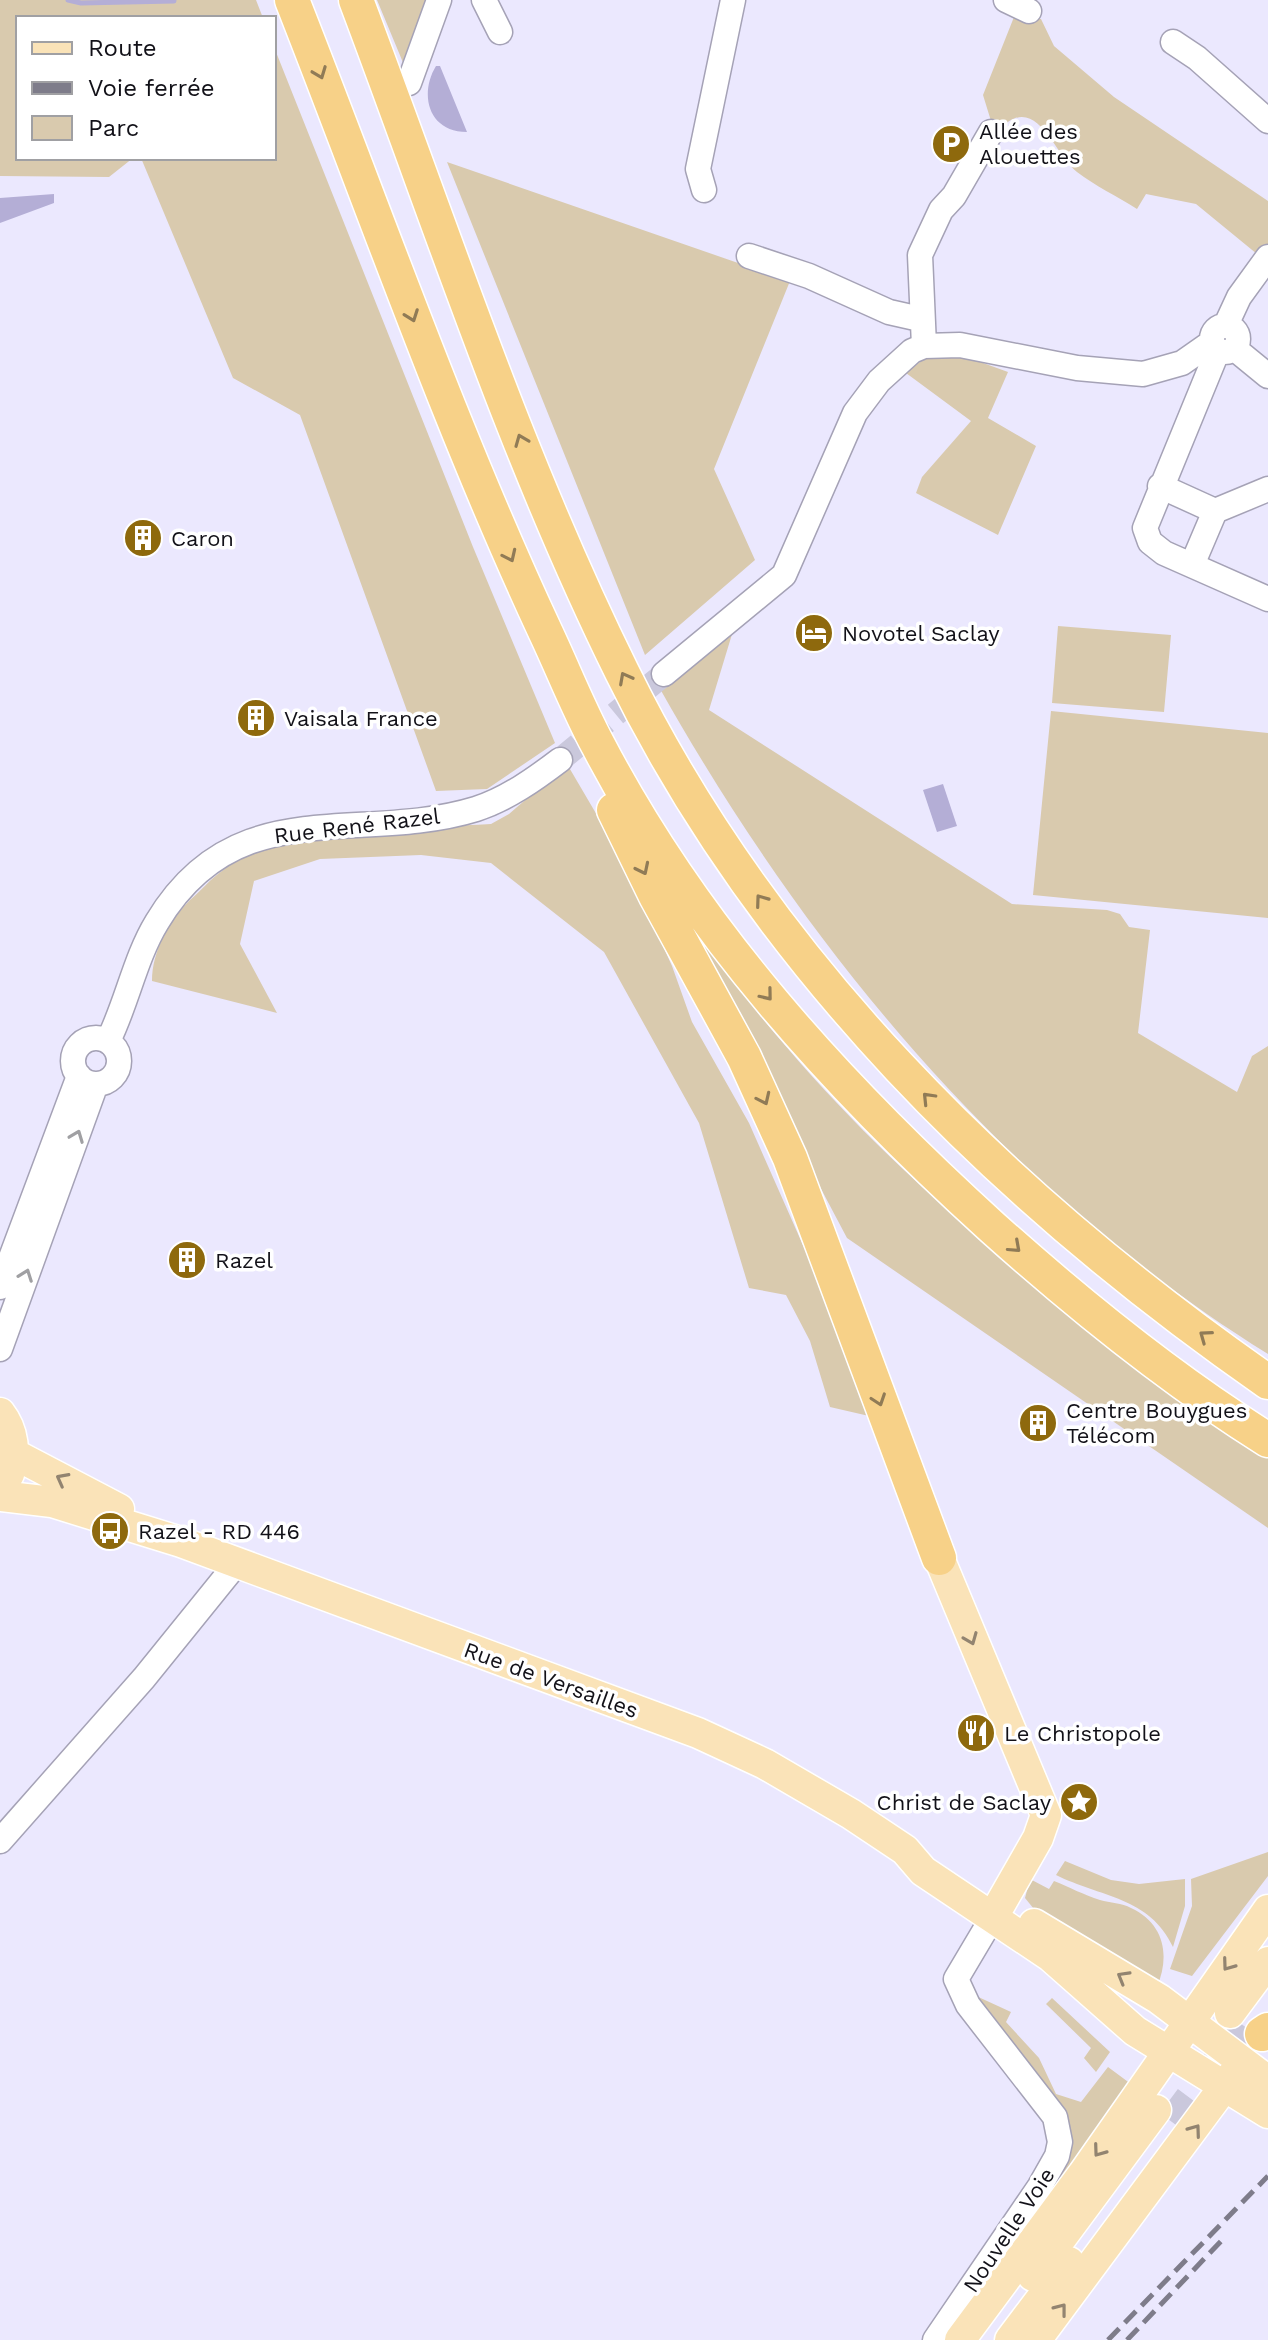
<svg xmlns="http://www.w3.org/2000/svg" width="1268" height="2340" viewBox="0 0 1268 2340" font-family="'Work Sans',sans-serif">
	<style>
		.green { fill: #d9caae }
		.water { fill: #b4aed6 }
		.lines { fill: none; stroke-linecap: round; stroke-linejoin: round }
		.stream { stroke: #b4aed6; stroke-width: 5 }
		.minor-tunnel { stroke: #cac8dc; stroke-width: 24; stroke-dasharray: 24 12; stroke-linecap: butt }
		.major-tunnel { stroke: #cac8dc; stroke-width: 30; stroke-dasharray: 30 15; stroke-linecap: butt }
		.minor-casing { stroke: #a5a2b6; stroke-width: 27 }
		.major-casing { stroke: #fff; stroke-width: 33 }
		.highway-casing { stroke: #fff; stroke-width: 37 }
		.minor { stroke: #fff; stroke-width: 24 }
		.major { stroke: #fae3b8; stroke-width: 30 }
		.highway { stroke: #f7d188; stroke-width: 34 }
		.rail { stroke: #7e7c8a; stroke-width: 5; stroke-dasharray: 16 8; stroke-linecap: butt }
		.oneway { stroke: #907b56 }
		.oneway2 { stroke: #a0a0a3 }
		.oneway3 { stroke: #928470 }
		.labels { text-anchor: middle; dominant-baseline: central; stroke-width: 7; stroke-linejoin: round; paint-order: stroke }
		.poi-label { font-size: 22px; fill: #121118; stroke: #fff; text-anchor: start }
		.street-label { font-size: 22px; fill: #121118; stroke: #fff }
	</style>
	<rect width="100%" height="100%" fill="#ebe8fe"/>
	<path class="green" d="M0,0H256L263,18H18V158H133L109,177L0,176Z
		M377,0H436L409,77Z
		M1014,17L1041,19L1054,46L1114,97L1268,201V244L1257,254L1196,204L1146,194L1137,209C1117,196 1095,186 1077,172C1053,153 1036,90 999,130L991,121L983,95Z
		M274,47L473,547L555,743L487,789L436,791L300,415L233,378L141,158H274Z
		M447,162L790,281L714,469L755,560L645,655Z
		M961,355L1008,372L988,418L1036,446L998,535L916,493L922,477L971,421L906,373L925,358Z
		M736,621L709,710L1012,904L1107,910L1120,914L1129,927L1150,930L1138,1033L1237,1092L1252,1056L1268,1046V1354C1008,1193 808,952 659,687Z
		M1058,626L1171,635L1164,712L1052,703Z
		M1051,711L1268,733V918L1033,895Z
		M567,764L628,868L672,966L692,1022L749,1123L810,1261L869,1416L830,1407L810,1341L786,1295L749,1288L699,1123L604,952L491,863L421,855L320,859L254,881L240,944L277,1013L152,981C152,951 169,921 190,900C201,891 210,879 222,871C286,821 413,829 491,824L509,814Z
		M682,910C762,1029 864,1141 975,1232C1059,1301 1147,1367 1233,1434L1268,1457V1528L847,1238L737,1030Z
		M1268,1852V1876L1192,1976L1170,1969L1192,1906L1191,1879Z
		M1065,1861L1111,1880L1139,1884L1185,1879V1906L1173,1947C1150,1897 1100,1897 1056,1875Z
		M1030,1879L1049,1889L1054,1881C1069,1887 1084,1895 1100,1900C1110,1903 1122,1903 1131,1908C1165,1924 1170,1956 1157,1987L1038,1914L1025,1898Z
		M974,1995L1011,2012L1006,2022L1039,2058L1056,2094L1081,2102L1108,2067L1135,2087L1017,2252L1068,2146Z
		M1052,1998L1110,2052L1096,2072L1084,2058L1091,2048L1046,2004Z"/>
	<path class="water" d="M436,66H440L467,132C428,132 419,94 436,66Z
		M54,194V203L0,223V198Z
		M943,784L957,826L937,832L923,790Z"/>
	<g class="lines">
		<path class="stream" d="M68,0L81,3L174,1"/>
		<path class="minor-tunnel" d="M560,760L664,674"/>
		<path class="major-tunnel" d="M1172,2122L1245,2024"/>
		<g class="minor-casing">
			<path id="minor" d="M484,0L500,32
				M1006,0L1029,11
				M1173,42L1197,58L1268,121
				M409,83L439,0
				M704,190L698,169L733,0
				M749,256L809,276L889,312L920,319
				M1226,325L1239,297L1268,257
				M1212 339a13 13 0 1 1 26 0a13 13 0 1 1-26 0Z
				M924,346L920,255L941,210L954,196L991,132
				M1235,349L1268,376
				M1218,350L1145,528L1150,542L1164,553L1268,599
				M1160,486L1215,511L1192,565
				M1215,511L1268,489
				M664,674L784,575L855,413L879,381L912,351L924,346L960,345L1077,368L1143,374L1182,363L1212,342
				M73 1061a23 23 0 1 1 46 0a23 23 0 1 1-46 0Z
				M108,1041C127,1003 135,958 157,922C236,790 359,845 476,809C507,799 535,779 560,760
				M0,1287L79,1076
				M0,1349L96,1084
				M0,1841L144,1678L237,1563
				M935,2340L1040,2186L1057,2156L1060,2142L1055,2117L968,2005L956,1979L994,1915"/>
		</g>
		<g class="major-casing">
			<path id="major" d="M0,1413C14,1431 16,1453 9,1474
				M14,1454L119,1509
				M0,1496L52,1502L181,1542L698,1733L765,1764L851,1814L905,1850L923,1871L1050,1956L1135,2031L1268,2113
				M939,1558L1046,1815L1038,1838L994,1915
				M1034,1924L1159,1999L1268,2081
				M1230,2013L1268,1962
				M1033,2276L1156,2110
				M960,2340L1083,2174L1268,1910
				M1010,2340L1069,2262
				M1036,2340L1235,2072"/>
		</g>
		<g class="highway-casing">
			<path id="highway" d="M292,0C375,211 449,425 545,631C563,669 578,708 598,745C695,931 838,1087 992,1227C1078,1304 1170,1379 1268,1440
				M356,0C441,225 515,456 622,672C765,964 1004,1198 1268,1382
				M614,810L656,896L744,1057L790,1158L939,1558
				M1262,2034L1268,2030"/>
		</g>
		<use href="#minor" class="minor"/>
		<use href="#major" class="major"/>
		<use href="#highway" class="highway"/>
		<path class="rail" d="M1108,2340L1268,2176
			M1127,2340L1224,2238"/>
	</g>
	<defs><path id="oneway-chevron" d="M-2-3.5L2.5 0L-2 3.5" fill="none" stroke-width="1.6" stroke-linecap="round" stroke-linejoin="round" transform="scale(2)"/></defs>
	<g class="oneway">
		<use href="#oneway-chevron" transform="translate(320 73) rotate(69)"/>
		<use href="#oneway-chevron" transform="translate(412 316) rotate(70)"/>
		<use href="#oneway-chevron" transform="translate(521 440) rotate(-112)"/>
		<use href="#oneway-chevron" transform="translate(510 556) rotate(65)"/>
		<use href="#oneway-chevron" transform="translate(625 678) rotate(-118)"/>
		<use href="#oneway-chevron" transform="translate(643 869) rotate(64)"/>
		<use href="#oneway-chevron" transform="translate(761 900) rotate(-126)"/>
		<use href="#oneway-chevron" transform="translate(767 995) rotate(51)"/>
		<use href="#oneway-chevron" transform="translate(928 1098) rotate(-134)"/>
		<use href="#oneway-chevron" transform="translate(764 1099) rotate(65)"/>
		<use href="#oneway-chevron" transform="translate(1015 1247) rotate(42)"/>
		<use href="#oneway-chevron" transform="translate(1205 1336) rotate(-144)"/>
		<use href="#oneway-chevron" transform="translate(879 1400) rotate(71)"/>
	</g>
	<g class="oneway2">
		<use href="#oneway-chevron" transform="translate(77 1136) rotate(-69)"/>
		<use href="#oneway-chevron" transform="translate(26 1275) rotate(-70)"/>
	</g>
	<g class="oneway3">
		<use href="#oneway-chevron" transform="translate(62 1479) rotate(-152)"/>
		<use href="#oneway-chevron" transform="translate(971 1639) rotate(68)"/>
		<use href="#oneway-chevron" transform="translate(1228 1965) rotate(126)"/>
		<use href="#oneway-chevron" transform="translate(1123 1977) rotate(-150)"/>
		<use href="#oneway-chevron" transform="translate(1195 2130) rotate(-54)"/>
		<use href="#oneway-chevron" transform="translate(1099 2151) rotate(126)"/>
		<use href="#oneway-chevron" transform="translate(1061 2309) rotate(-52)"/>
	</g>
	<defs>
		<g id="parking-disc" transform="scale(2)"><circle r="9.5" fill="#8e690d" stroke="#fff"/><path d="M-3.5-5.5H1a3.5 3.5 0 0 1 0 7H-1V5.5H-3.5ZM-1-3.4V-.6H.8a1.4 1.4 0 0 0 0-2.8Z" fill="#fff"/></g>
		<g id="building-disc" transform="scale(2)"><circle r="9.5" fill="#8e690d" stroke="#fff"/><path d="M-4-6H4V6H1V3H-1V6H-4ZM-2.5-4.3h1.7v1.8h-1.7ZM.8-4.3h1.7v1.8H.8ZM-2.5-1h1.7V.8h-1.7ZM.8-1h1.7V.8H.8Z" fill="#fff"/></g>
		<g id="hotel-disc" transform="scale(2)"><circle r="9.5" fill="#8e690d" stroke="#fff"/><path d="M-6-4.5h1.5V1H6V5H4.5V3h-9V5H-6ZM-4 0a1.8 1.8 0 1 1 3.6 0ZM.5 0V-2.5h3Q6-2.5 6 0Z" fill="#fff"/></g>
		<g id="bus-disc" transform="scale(2)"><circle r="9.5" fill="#8e690d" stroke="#fff"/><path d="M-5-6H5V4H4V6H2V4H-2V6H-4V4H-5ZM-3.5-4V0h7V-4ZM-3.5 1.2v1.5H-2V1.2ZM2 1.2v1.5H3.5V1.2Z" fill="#fff"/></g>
		<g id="restaurant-disc" transform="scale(2)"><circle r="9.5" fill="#8e690d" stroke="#fff"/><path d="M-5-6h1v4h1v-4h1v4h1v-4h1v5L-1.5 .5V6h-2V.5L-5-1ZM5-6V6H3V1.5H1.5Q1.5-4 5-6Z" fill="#fff"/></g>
		<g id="sight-disc" transform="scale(2)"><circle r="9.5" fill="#8e690d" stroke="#fff"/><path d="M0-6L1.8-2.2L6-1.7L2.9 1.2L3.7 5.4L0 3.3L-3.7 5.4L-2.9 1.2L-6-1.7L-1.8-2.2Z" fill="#fff"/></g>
	</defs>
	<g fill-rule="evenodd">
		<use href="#parking-disc" x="951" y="144"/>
		<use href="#building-disc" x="143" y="538"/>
		<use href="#hotel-disc" x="814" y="633"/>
		<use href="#building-disc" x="256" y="718"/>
		<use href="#building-disc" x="187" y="1260"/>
		<use href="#building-disc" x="1038" y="1423"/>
		<use href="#bus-disc" x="110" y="1531"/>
		<use href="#restaurant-disc" x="976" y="1733"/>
		<use href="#sight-disc" x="1079" y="1802"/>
	</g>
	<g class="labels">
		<g class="poi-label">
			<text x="979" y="131">Allée des<tspan x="979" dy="25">Alouettes</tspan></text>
			<text x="171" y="538">Caron</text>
			<text x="842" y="633">Novotel Saclay</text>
			<text x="284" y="718">Vaisala France</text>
			<text x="215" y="1260">Razel</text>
			<text x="1066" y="1410">Centre Bouygues<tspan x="1066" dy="25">Télécom</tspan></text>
			<text x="138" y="1531">Razel - RD 446</text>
			<text x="1004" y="1733">Le Christopole</text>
			<text x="1051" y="1802" text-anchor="end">Christ de Saclay</text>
		</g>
		<g class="street-label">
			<text transform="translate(357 826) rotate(-7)">Rue René Razel</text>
			<text transform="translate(551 1680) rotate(20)">Rue de Versailles</text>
			<text transform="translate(1009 2230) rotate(-56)">Nouvelle Voie</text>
		</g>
	</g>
	<rect x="16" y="16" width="260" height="144" fill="#ffffff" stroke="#a0a0a3" stroke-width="2"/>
	<rect x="32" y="42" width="40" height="12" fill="#fae3b8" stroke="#a0a0a3" stroke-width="2"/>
	<text x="88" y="56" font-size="24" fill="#121118">Route</text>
	<rect x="32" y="82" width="40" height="12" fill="#7e7c8a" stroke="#a0a0a3" stroke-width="2"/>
	<text x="88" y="96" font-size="24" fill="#121118">Voie ferrée</text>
	<rect x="32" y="116" width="40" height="24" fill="#d9caae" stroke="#a0a0a3" stroke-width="2"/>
	<text x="88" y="136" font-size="24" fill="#121118">Parc</text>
</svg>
